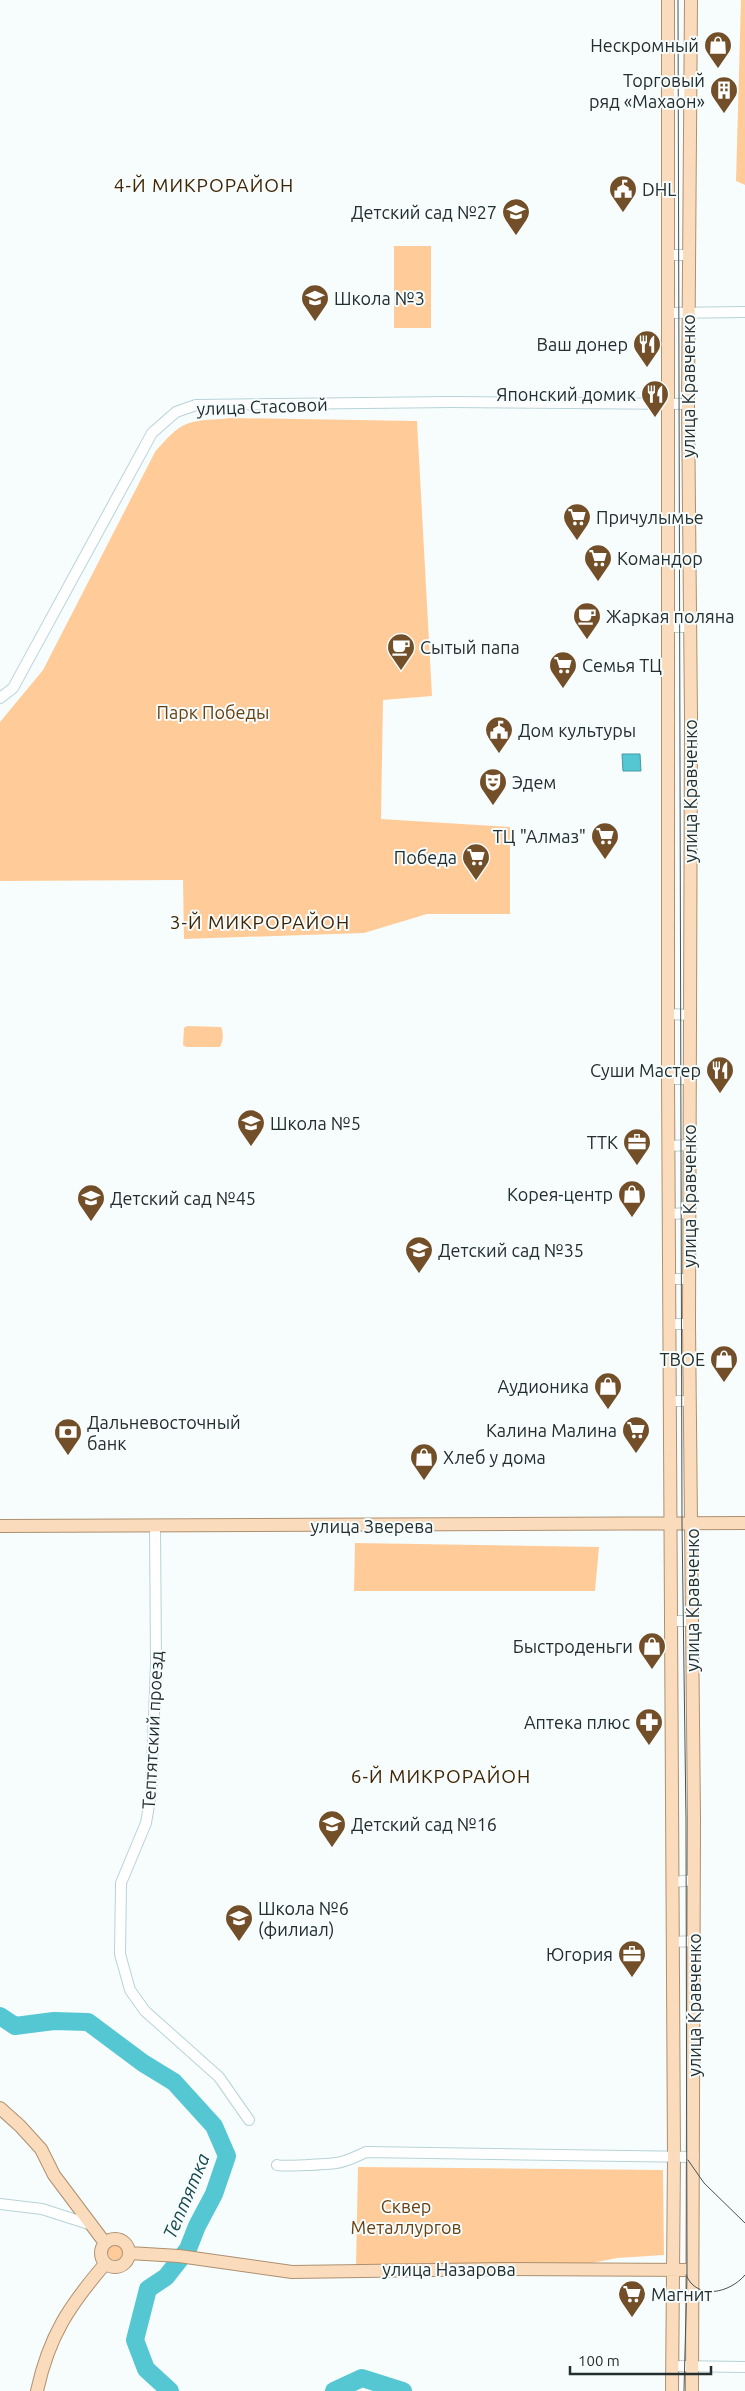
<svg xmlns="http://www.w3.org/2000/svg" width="745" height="2391" viewBox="0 0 745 2391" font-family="Ubuntu,sans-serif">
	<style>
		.green { fill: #fc9 }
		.water { fill: #55c7d3; stroke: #4699a2 }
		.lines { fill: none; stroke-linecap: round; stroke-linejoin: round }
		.river { stroke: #55c7d3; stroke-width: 18 }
		.minor-casing { stroke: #b7d3d7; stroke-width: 12 }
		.major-casing { stroke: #ad906f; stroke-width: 14 }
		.minor { stroke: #fff; stroke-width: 10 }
		.major { stroke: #fadcbd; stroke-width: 12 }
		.tram { stroke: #485253; stroke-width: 1 }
		.labels { text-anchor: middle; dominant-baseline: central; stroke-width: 4; stroke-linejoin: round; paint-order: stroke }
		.poi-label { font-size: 18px; fill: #232e2f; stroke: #f7fdfd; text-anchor: start }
		.street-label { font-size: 18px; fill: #232e2f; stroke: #f7fdfd }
		.park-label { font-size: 18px; fill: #684113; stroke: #f7fdfd }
		.neighbourhood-label { font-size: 19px; letter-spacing: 1px; fill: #402504; stroke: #f7fdfd }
		.water-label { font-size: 19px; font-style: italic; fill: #14474d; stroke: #f7fdfd }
	</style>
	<rect width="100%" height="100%" fill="#f7fdfd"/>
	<path class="green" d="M741,0H745V185L736,181Z
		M394,246H431V328H394Z
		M232,418L417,421L432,696L383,700L381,819L510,827V914H427L364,933L184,939L183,880L0,881V722L43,670L155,452C185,417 188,422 232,418Z
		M187,1026L221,1027C224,1032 223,1042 220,1047H186L183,1045L184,1028Z
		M355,1543L599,1547L595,1591H354Z
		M358,2167L663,2170L664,2255L617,2258L592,2263L356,2266Z
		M107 2251a9 9 0 1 1 18 0a9 9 0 1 1-18 0Z"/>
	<path class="water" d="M622,754H640L641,771H623Z"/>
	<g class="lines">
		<path class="river" d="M0,2016L15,2026L54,2021L88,2022L143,2063L174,2082L214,2126L227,2156L214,2194L197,2226L188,2249L166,2277L148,2289L135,2340L146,2369L170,2391
			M334,2391L362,2378L403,2391"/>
		<g class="minor-casing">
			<path id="minor" d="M667,93L690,92
				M667,255H689
				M667,313L745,312
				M668,627H689
				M0,698L13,688L152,433L176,412L196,405L451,402L688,404
				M669,1014L690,1015
				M668,1079H690
				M669,1146L689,1145
				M669,1214L689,1213
				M669,1279H689
				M669,1324H689
				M671,1401H690
				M155,1526L156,1663L151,1793L146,1823L121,1883L120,1954L130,1990L145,2011L219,2077L249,2120
				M671,1621H691
				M673,1882L694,1880
				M673,1942L694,1941
				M277,2165C281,2167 330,2164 336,2163C346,2162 357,2156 366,2152L694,2157
				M0,2204L42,2209L92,2225
				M672,2366L745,2367"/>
		</g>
		<g class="major-casing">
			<path id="major" d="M668,0V1079L674,2157L672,2391
				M691,0L688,404L691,717L689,1324L694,1819L692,2391
				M0,1526L745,1523
				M0,2108L20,2126L41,2149L54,2175L105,2243
				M101 2253a14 14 0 1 1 28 0a14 14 0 1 1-28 0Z
				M129,2253L179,2256L292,2272L504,2269L692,2270
				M37,2391C49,2336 69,2306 105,2264"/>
		</g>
		<use href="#minor" class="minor"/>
		<use href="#major" class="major"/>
		<path class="tram" d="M678,0L682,1523L686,1819L687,2276L684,2391
			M688,2160L704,2183L745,2223
			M686,2275C697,2301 730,2293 745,2275"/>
	</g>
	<defs>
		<g id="shop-pin" transform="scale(1.4375)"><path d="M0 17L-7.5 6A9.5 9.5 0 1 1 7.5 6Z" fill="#724f28" stroke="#f7fdfd"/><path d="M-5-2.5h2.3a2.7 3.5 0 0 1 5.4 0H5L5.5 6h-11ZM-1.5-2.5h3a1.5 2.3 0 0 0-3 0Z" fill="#fff"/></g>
		<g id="building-pin" transform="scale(1.4375)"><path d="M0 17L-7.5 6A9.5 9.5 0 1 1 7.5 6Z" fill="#724f28" stroke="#f7fdfd"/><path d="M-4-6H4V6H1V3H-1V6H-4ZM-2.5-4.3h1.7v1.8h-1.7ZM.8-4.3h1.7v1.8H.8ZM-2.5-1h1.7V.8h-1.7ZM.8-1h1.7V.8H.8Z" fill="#fff"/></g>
		<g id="civic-pin" transform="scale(1.4375)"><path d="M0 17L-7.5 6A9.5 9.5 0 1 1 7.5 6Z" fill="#724f28" stroke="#f7fdfd"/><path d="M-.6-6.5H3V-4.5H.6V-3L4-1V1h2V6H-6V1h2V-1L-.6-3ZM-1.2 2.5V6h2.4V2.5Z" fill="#fff"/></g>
		<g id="school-pin" transform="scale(1.4375)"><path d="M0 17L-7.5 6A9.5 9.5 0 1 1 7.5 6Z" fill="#724f28" stroke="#f7fdfd"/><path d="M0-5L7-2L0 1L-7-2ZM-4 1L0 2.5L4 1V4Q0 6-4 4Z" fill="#fff"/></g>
		<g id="restaurant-pin" transform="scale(1.4375)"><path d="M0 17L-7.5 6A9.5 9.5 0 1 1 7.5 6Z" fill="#724f28" stroke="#f7fdfd"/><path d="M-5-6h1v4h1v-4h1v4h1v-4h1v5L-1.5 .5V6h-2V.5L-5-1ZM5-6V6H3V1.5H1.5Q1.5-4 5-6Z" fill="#fff"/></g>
		<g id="supermarket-pin" transform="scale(1.4375)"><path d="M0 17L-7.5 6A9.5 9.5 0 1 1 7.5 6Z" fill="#724f28" stroke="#f7fdfd"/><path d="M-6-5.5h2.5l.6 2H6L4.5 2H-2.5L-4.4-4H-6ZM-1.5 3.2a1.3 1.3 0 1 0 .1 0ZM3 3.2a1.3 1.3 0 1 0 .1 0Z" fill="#fff"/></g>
		<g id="cafe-pin" transform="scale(1.4375)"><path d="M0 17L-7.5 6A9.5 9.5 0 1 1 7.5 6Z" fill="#724f28" stroke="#f7fdfd"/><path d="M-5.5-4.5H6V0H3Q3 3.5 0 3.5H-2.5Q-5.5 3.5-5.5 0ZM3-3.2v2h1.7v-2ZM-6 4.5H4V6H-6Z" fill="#fff"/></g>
		<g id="theatre-pin" transform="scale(1.4375)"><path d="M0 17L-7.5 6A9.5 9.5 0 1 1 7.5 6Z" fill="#724f28" stroke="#f7fdfd"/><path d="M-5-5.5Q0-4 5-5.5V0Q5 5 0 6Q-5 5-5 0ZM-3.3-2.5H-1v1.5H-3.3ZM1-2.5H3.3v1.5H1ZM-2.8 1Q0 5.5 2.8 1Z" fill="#fff"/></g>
		<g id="office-pin" transform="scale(1.4375)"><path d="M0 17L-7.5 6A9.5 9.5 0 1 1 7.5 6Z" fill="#724f28" stroke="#f7fdfd"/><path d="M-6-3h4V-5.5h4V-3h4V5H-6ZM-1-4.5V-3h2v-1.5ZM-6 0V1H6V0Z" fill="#fff"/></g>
		<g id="bank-pin" transform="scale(1.4375)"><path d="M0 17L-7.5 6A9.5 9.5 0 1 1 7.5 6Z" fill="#724f28" stroke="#f7fdfd"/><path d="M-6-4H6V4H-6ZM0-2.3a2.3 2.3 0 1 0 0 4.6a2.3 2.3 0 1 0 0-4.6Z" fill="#fff"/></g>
		<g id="pharmacy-pin" transform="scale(1.4375)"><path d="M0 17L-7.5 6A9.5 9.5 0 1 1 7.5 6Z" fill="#724f28" stroke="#f7fdfd"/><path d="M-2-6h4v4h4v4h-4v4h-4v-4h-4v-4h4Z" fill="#fff"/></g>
	</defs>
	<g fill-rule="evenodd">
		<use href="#shop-pin" x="718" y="45"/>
		<use href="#building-pin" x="724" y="90"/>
		<use href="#civic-pin" x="623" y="189"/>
		<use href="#school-pin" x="516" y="212"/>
		<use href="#school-pin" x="315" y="298"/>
		<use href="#restaurant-pin" x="647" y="344"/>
		<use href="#restaurant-pin" x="655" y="394"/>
		<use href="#supermarket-pin" x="577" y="517"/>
		<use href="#supermarket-pin" x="598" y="558"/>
		<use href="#cafe-pin" x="587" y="616"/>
		<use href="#cafe-pin" x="401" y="647"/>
		<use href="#supermarket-pin" x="563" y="665"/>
		<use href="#civic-pin" x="499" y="730"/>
		<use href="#theatre-pin" x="493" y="782"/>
		<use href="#supermarket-pin" x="605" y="836"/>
		<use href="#supermarket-pin" x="476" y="857"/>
		<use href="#restaurant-pin" x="720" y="1070"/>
		<use href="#school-pin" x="251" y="1123"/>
		<use href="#office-pin" x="637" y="1142"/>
		<use href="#shop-pin" x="632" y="1194"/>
		<use href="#school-pin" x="91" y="1198"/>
		<use href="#school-pin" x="419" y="1250"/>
		<use href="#shop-pin" x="724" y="1359"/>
		<use href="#shop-pin" x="608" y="1386"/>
		<use href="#supermarket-pin" x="636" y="1430"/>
		<use href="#bank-pin" x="68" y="1432"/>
		<use href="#shop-pin" x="424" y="1457"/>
		<use href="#shop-pin" x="652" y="1646"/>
		<use href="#pharmacy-pin" x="649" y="1722"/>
		<use href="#school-pin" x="332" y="1824"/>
		<use href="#school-pin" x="239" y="1918"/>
		<use href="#office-pin" x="632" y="1954"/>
		<use href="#supermarket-pin" x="632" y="2294"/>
	</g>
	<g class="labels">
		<g class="poi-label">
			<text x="699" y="45" text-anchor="end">Нескромный</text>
			<text x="705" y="80" text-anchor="end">Торговый<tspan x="705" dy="21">ряд «Махаон»</tspan></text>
			<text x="642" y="189">DHL</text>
			<text x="497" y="212" text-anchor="end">Детский сад №27</text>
			<text x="334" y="298">Школа №3</text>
			<text x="628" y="344" text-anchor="end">Ваш донер</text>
			<text x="636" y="394" text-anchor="end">Японский домик</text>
			<text x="596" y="517">Причулымье</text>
			<text x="617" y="558">Командор</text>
			<text x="606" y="616">Жаркая поляна</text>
			<text x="420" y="647">Сытый папа</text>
			<text x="582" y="665">Семья ТЦ</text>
			<text x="518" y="730">Дом культуры</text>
			<text x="512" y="782">Эдем</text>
			<text x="586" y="836" text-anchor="end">ТЦ "Алмаз"</text>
			<text x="457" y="857" text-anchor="end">Победа</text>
			<text x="701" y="1070" text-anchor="end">Суши Мастер</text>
			<text x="270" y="1123">Школа №5</text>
			<text x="618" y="1142" text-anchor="end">ТТК</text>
			<text x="613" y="1194" text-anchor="end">Корея-центр</text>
			<text x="110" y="1198">Детский сад №45</text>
			<text x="438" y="1250">Детский сад №35</text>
			<text x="705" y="1359" text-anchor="end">ТВОЕ</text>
			<text x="589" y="1386" text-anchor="end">Аудионика</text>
			<text x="87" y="1422">Дальневосточный<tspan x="87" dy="21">банк</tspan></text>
			<text x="617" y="1430" text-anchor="end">Калина Малина</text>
			<text x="443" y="1457">Хлеб у дома</text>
			<text x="633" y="1646" text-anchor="end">Быстроденьги</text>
			<text x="630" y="1722" text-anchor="end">Аптека плюс</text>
			<text x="351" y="1824">Детский сад №16</text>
			<text x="258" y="1908">Школа №6<tspan x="258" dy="21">(филиал)</tspan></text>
			<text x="613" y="1954" text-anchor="end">Югория</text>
			<text x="651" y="2294">Магнит</text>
		</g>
		<g class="street-label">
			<text transform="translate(688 386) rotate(-90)">улица Кравченко</text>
			<text transform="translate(262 406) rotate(-2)">улица Стасовой</text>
			<text transform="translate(690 791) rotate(-90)">улица Кравченко</text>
			<text transform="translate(689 1196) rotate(-90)">улица Кравченко</text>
			<text x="372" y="1526">улица Зверева</text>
			<text transform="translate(692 1600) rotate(-90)">улица Кравченко</text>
			<text transform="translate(152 1730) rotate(-87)">Тептятский проезд</text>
			<text transform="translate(694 2005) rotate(-90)">улица Кравченко</text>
			<text x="449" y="2269">улица Назарова</text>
		</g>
		<g class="park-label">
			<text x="213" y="712">Парк Победы</text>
			<text x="406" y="2206">Сквер<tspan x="406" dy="21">Металлургов</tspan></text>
		</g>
		<g class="neighbourhood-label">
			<text x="204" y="185">4-Й МИКРОРАЙОН</text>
			<text x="260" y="922">3-Й МИКРОРАЙОН</text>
			<text x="441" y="1776">6-Й МИКРОРАЙОН</text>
		</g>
		<g class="water-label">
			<text transform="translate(186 2196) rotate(-67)">Тептятка</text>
		</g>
	</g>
	<path d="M570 2366v8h141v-8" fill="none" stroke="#232e2f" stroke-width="2.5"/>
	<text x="578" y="2366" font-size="15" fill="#232e2f" stroke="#f7fdfd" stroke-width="4" paint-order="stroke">100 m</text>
</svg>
